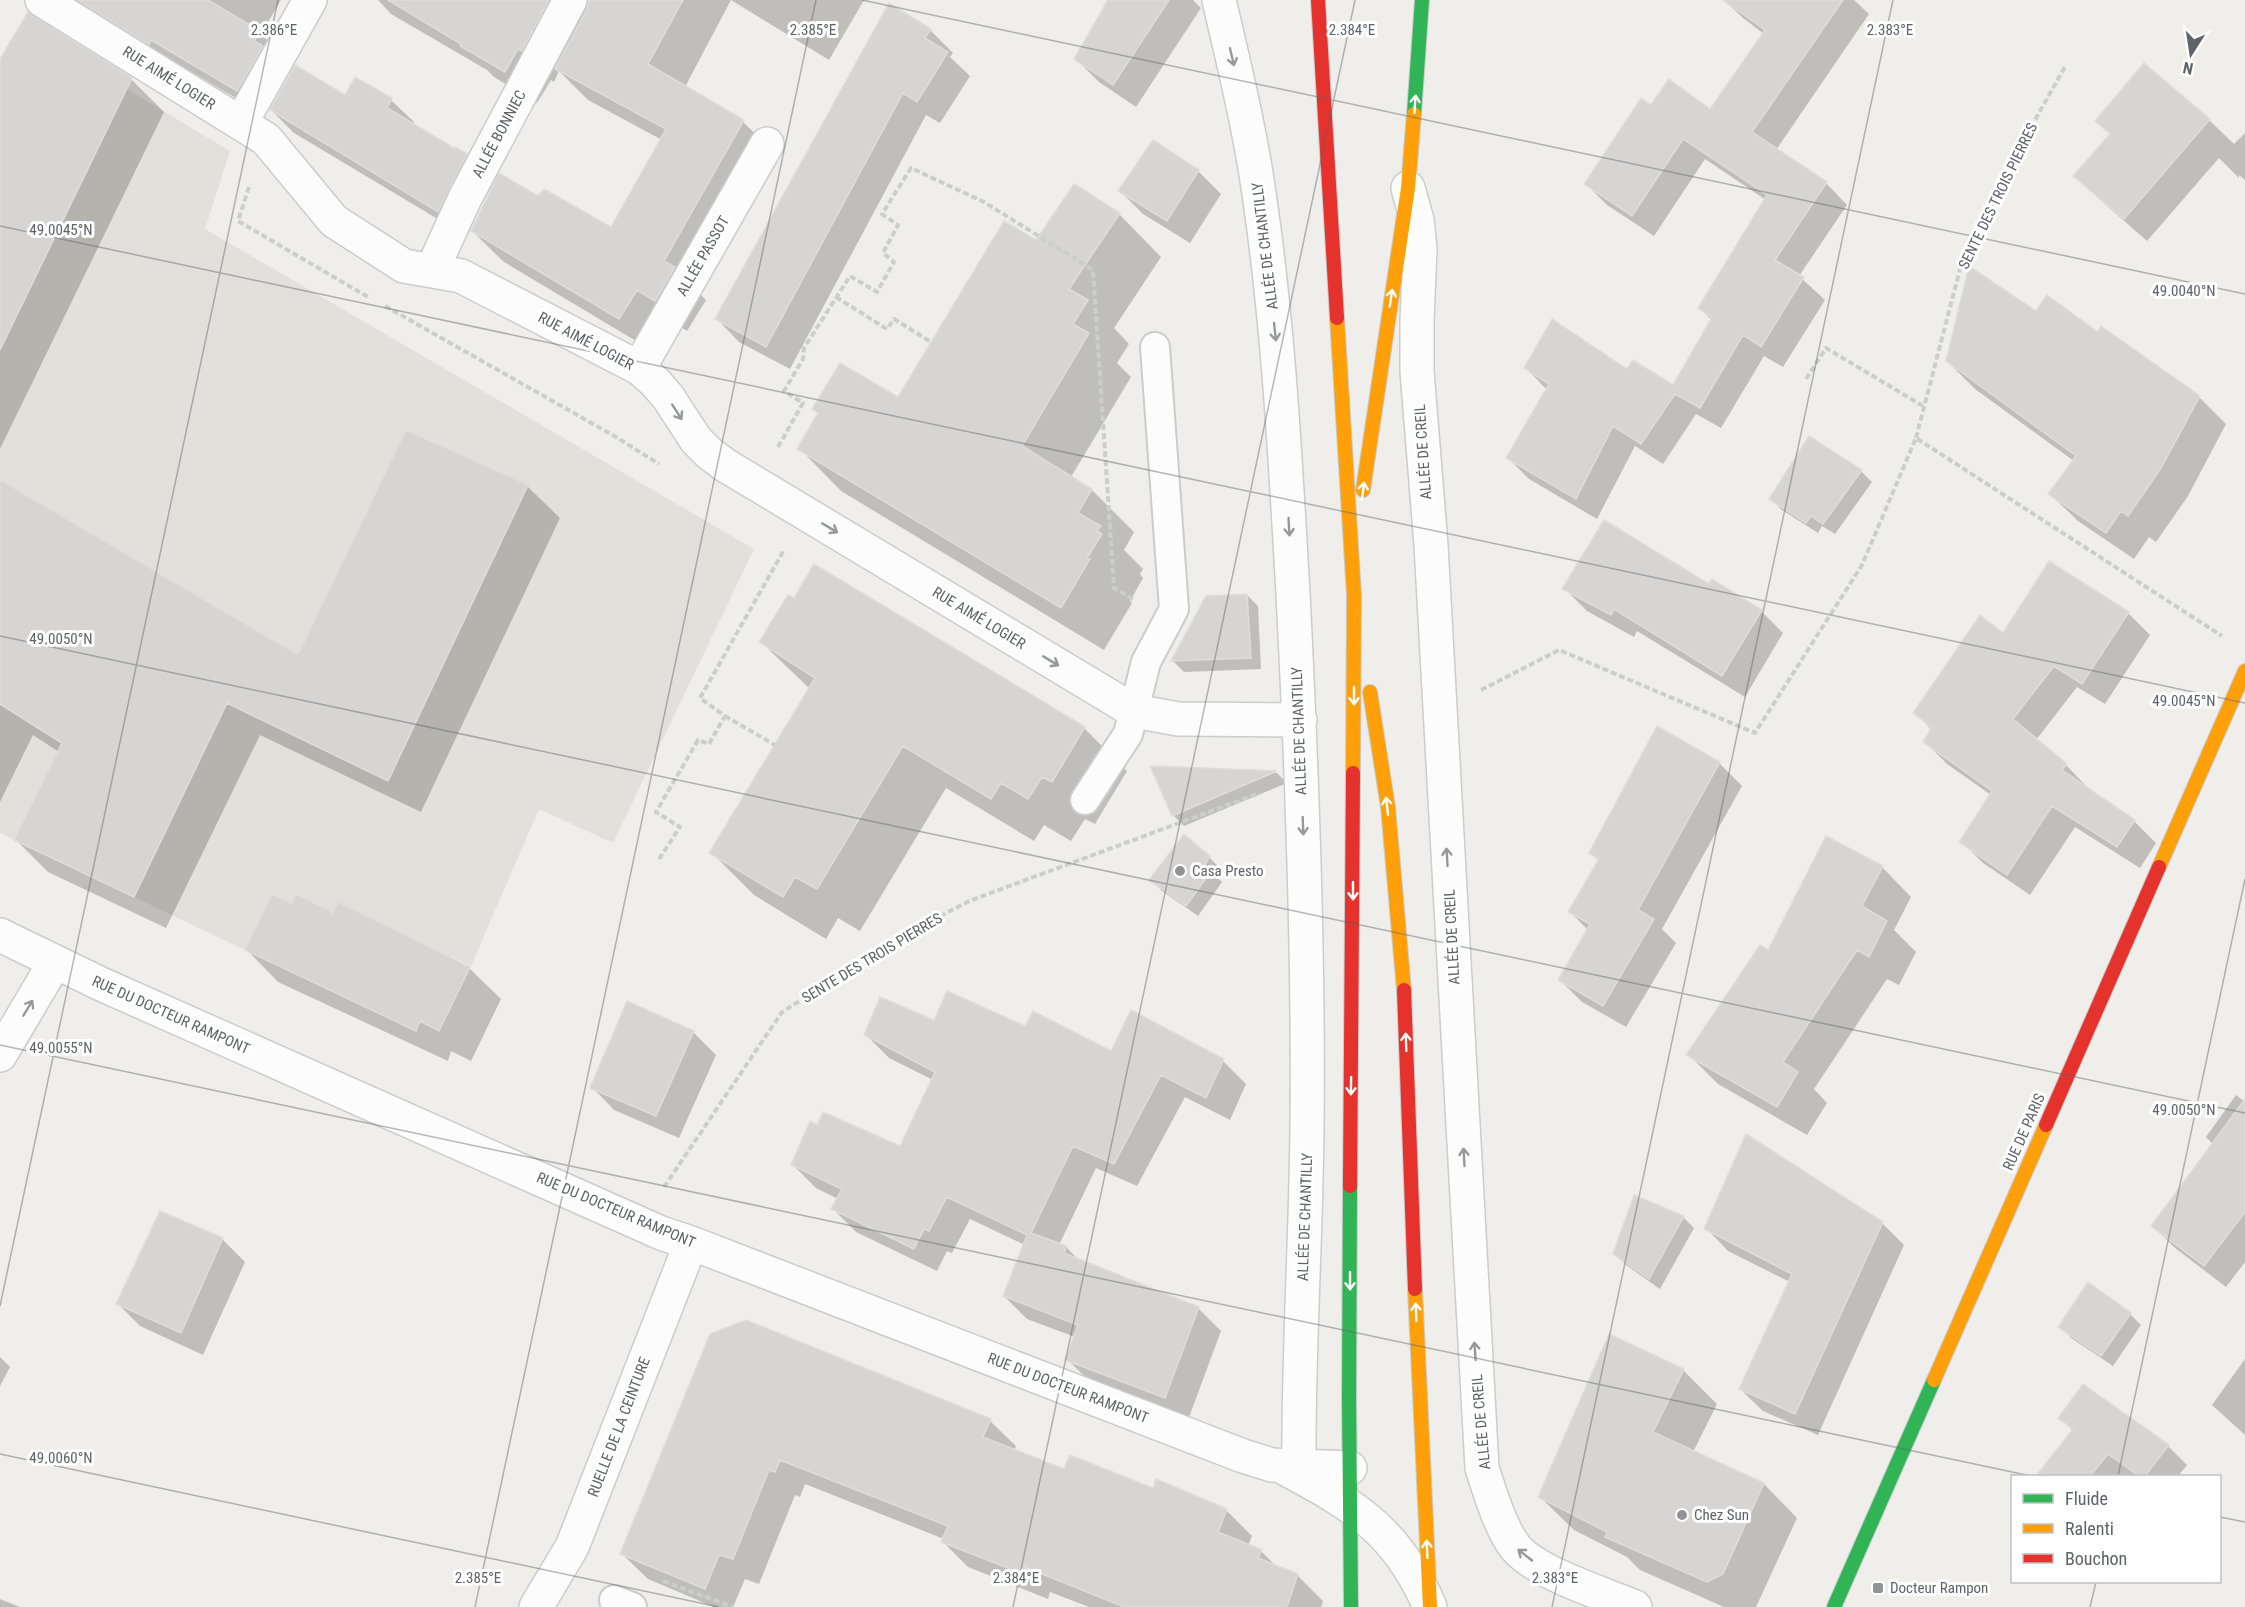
<svg xmlns="http://www.w3.org/2000/svg" width="2245" height="1607" viewBox="0 0 2245 1607" font-family="'Roboto Condensed',sans-serif">
	<style>
		.education { fill: #e2e0da }
		.shadow { fill: #0003 }
		.building { fill: #d6d5d3; stroke: #deddd9; stroke-width: 1.5 }
		.lines { fill: none; stroke-linecap: round; stroke-linejoin: round }
		.lane-casing { stroke: #cbcccc; stroke-width: 32 }
		.street-casing { stroke: #cbcccc; stroke-width: 36 }
		.fast-casing { stroke: #cacacb; stroke-width: 16 }
		.slow-casing { stroke: #cacacb; stroke-width: 16 }
		.jam-casing { stroke: #cacacb; stroke-width: 16 }
		.path { stroke: #cacfcc; stroke-width: 4; stroke-dasharray: 6 3; stroke-linecap: butt }
		.lane { stroke: #fdfcfc; stroke-width: 28 }
		.street { stroke: #fdfcfc; stroke-width: 33 }
		.fast { stroke: #30b455; stroke-width: 14 }
		.slow { stroke: #ff9f0a; stroke-width: 14 }
		.jam { stroke: #e5322d; stroke-width: 14 }
		.oneway { stroke: #96999c }
		.oneway2 { stroke: #fff }
		.ticks { fill: none; stroke: #5f6368; stroke-width: 1.5; stroke-opacity: 0.45 }
		.poi-dot { fill: #919496; stroke: #fff; stroke-width: 2 }
		.labels { text-anchor: middle; dominant-baseline: central; stroke-width: 6; stroke-linejoin: round; paint-order: stroke }
		.street-label { font-size: 15px; fill: #5f6368; stroke: #fff }
		.poi-label { font-size: 15px; fill: #5f6368; stroke: #fff; text-anchor: start }
		.ticks-label { font-size: 15px; text-anchor: middle; fill: #5f6368; stroke: #fff; stroke-width: 6; stroke-linejoin: round; paint-order: stroke }
	</style>
	<rect width="100%" height="100%" fill="#efeeea"/>
	<path class="education" d="M20,25L230,151L205,229L754,549L613,843L539,809L471,966L451,956L446,965L409,948L413,939L393,929L333,913L296,894L291,904L272,894L245,950L0,833V59Z"/>
	<path class="shadow" d="M66,0H281L261,34L282,55L261,113L175,62L172,66Z
		M378,0H864L829,60L731,0L685,87L743,122L775,153L697,291L706,300L687,331L669,320L651,350L504,262L472,231L538,198L612,229L662,140L588,100L559,71L554,82L551,80L537,103L494,77L487,70L391,14Z
		M1124,0H1193L1201,8L1136,107L1099,82L1076,59Z
		M1724,0H1854L1869,14L1776,150L1826,183L1847,205L1799,276L1825,300L1783,367L1764,356L1721,428L1696,414L1663,464L1635,446L1597,519L1529,479L1508,458L1547,390L1526,368L1627,371L1673,387L1712,320L1699,308L1766,200L1705,159L1654,236L1607,205L1586,184L1651,107L1711,111L1764,34L1743,18Z
		M29,14L131,79L164,112L0,449V62Z
		M930,30L953,53L950,57L970,76L940,123L926,115L790,369L739,342L717,319Z
		M2144,65L2209,120L2234,144L2245,133V180L2239,175V178L2219,158L2147,241L2098,198L2075,176L2111,135Z
		M356,79L391,100L414,122L413,125L466,155L489,178L461,233L294,133L271,110L345,97Z
		M1198,171L1221,194L1190,243L1143,214L1120,191Z
		M1119,214L1161,257L1114,328L1129,344L1117,363L1131,377L1071,477L1092,490L1134,532L1124,550L1143,569L1140,574L1143,578L1130,601L1132,603L1104,650L841,491L799,448L819,414L814,409L898,399L1036,242Z
		M2036,313L2098,334L2199,397L2226,424L2188,496L2156,542L2149,537L2134,559L2078,521L2050,494L2074,461L1975,389L1947,361Z
		M407,432L527,486L560,518L421,812L260,735L166,928L48,872L16,840L59,752L33,735L0,802V482L298,657Z
		M1810,438L1861,471L1872,482L1835,534L1822,526L1818,533L1782,510L1771,499Z
		M1709,586L1761,611L1783,633L1745,697L1637,631L1634,637L1587,611L1564,588Z
		M1247,595L1258,606L1261,669L1184,672L1173,661L1207,598Z
		M2128,613L2150,635L2105,704L2077,687L2036,740L2066,765L2087,787L2086,788L2134,821L2156,843L2140,868L2075,827L2030,895L1983,863L1961,841L1991,795L1947,764L1925,742L1932,730L1915,712L2004,635Z
		M761,642L1084,728L1127,771L1095,824L1085,819L1071,841L1044,825L1034,841L946,788L860,931L838,918L826,939L754,895L711,852L810,689Z
		M1719,763L1742,786L1662,929L1676,943L1626,1027L1582,1002L1560,980L1588,930L1570,912L1599,861L1590,852Z
		M1152,768L1277,773L1287,783L1184,826L1173,815Z
		M1209,857L1220,868L1216,876L1222,882L1198,916L1162,891L1151,880Z
		M1882,867L1911,897L1894,930L1916,952L1899,985L1887,979L1814,1089L1827,1103L1807,1135L1718,1084L1688,1054L1769,952Z
		M292,907L334,915L469,968L501,999L471,1061L451,1051L448,1061L278,982L247,950Z
		M1132,1012L1223,1061L1246,1084L1230,1120L1185,1097L1137,1186L1096,1168L1059,1245L1066,1247L1079,1260L1198,1308L1221,1331L1188,1420L1090,1382L1067,1359L1075,1337L1027,1319L1004,1296L1025,1245L970,1219L952,1253L947,1251L937,1271L856,1232L833,1209L838,1199L816,1188L793,1165L900,1148L933,1080L889,1058L866,1035L935,1022L1026,1028L1112,1053Z
		M693,1032L716,1055L679,1138L614,1110L592,1087Z
		M2236,1095L2245,1102V1262L2226,1287L2175,1248L2153,1226L2213,1144L2206,1137Z
		M160,1213L222,1239L245,1262L203,1355L140,1326L117,1303Z
		M1683,1217L1694,1228L1660,1289L1626,1265L1615,1254Z
		M1882,1223L1904,1245L1818,1435L1763,1411L1740,1389L1790,1282L1728,1251L1706,1228Z
		M2130,1314L2141,1325L2113,1366L2071,1338L2060,1326Z
		M711,1335L990,1421L1016,1446L1014,1451L1065,1471L1153,1490L1157,1481L1227,1511L1252,1536L1248,1546L1261,1551L1277,1567L1297,1575L1323,1601L1321,1607H1089L1050,1592L1048,1599L968,1567L943,1542L944,1539L805,1484L800,1497L795,1495L759,1584L745,1579L733,1607H714L648,1579L622,1554Z
		M1610,1336L1683,1370L1717,1404L1693,1452L1764,1484L1797,1518L1756,1607H1724L1640,1570L1627,1557L1574,1530L1540,1497Z
		M0,1357L10,1367L0,1386Z
		M2245,1359V1435L2212,1405Z
		M2060,1418L2168,1446L2187,1465L2178,1476H2038L2073,1431Z
		M0,1599L20,1607H0Z"/>
	<path class="building" d="M78,0H208L260,31L254,41L263,46L237,91L151,40L149,45Z
		M388,0H549L522,51L518,49L505,72L460,46L461,44Z
		M589,0H683L648,64L744,120L664,261L675,267L655,301L637,290L619,319L471,231L499,173L538,196L544,189L611,227L666,129L555,69L587,9Z
		M1108,0H1169L1113,85L1074,59Z
		M1723,0H1843L1752,132L1827,182L1775,260L1804,277L1761,347L1743,335L1700,408L1675,394L1641,444L1613,426L1576,499L1506,458L1549,384L1524,368L1552,319L1627,369L1633,360L1673,385L1712,317L1698,308L1767,195L1683,139L1632,216L1584,184L1641,98L1651,105L1669,79L1710,109L1765,30Z
		M889,3L931,29L925,38L948,52L917,102L903,93L766,347L715,319Z
		M28,12L132,78L0,350V59Z
		M2144,63L2210,119L2124,219L2073,176L2110,134L2095,121Z
		M295,65L345,95L355,77L392,98L387,108L454,148L455,147L467,154L438,212L270,110Z
		M1153,140L1199,170L1167,221L1118,191Z
		M1074,184L1120,213L1069,289L1088,300L1073,324L1089,333L1022,446L1092,489L1078,513L1101,526L1097,531L1102,534L1087,558L1090,559L1061,608L797,449L818,413L812,409L840,363L898,397L1004,221L1036,240Z
		M1969,266L2036,311L2047,295L2098,332L2101,326L2200,396L2161,468L2128,516L2121,511L2106,533L2048,494L2076,456L1946,361Z
		M406,430L528,485L388,781L227,703L134,897L14,840L62,743L0,704V480L298,655Z
		M1809,436L1862,470L1823,524L1811,516L1806,523L1769,499Z
		M1604,520L1709,584L1712,579L1762,610L1722,676L1614,609L1611,615L1562,589Z
		M2049,561L2129,612L2082,684L2054,666L2013,719L2067,764L2062,770L2135,820L2117,847L2052,806L2007,875L1959,842L1992,791L1923,742L1932,727L1913,713L1980,615L2003,633Z
		M814,564L1085,727L1052,782L1042,777L1028,799L1001,783L991,799L903,746L817,889L795,877L783,897L709,853L815,678L759,642L788,595L794,598Z
		M1247,594L1251,658L1171,661L1206,596Z
		M1657,726L1720,762L1638,910L1654,919L1603,1006L1558,980L1590,924L1568,912L1599,859L1589,853Z
		M1150,766L1277,771L1172,816Z
		M1184,834L1210,856L1205,865L1212,870L1186,906L1149,880Z
		M1826,836L1883,866L1862,906L1887,921L1869,957L1857,950L1783,1062L1798,1072L1777,1107L1686,1055L1760,945L1768,950Z
		M272,894L291,904L296,894L333,913L338,902L470,967L439,1031L420,1021L416,1031L245,950Z
		M947,991L1025,1026L1033,1011L1111,1051L1131,1010L1224,1059L1206,1098L1161,1075L1114,1164L1073,1146L1031,1233L1067,1246L1064,1253L1199,1307L1165,1398L1065,1360L1078,1325L1003,1296L1027,1235L947,1197L929,1231L924,1229L914,1249L831,1209L842,1189L791,1165L810,1121L817,1125L823,1112L900,1146L935,1072L864,1035L880,997L934,1020Z
		M627,1001L694,1031L656,1116L590,1088Z
		M2245,1099V1212L2204,1266L2151,1226Z
		M1746,1134L1883,1222L1795,1414L1739,1389L1792,1274L1704,1229Z
		M1634,1195L1684,1216L1649,1279L1613,1254Z
		M160,1211L223,1238L181,1333L116,1304Z
		M2088,1282L2131,1313L2101,1356L2058,1327Z
		M746,1320L991,1419L983,1437L1064,1469L1070,1455L1153,1488L1156,1479L1227,1509L1218,1532L1262,1550L1258,1558L1298,1574L1287,1607H1124L1025,1567L1023,1574L941,1542L948,1526L780,1460L775,1472L769,1470L733,1559L719,1555L705,1589L620,1554L710,1334Z
		M1609,1334L1684,1369L1653,1432L1764,1483L1723,1574L1707,1582L1605,1537L1607,1532L1538,1497Z
		M2083,1384L2169,1445L2145,1476H2139L2108,1454L2090,1476H2036L2073,1429L2058,1418Z"/>
	<g class="lines">
		<g class="lane-casing">
			<path id="lane" d="M1085,800L1128,734L1146,662L1174,609L1155,347
				M614,1600L632,1607"/>
		</g>
		<g class="street-casing">
			<path id="street" d="M42,0L266,139L334,221L404,266L461,276L639,368L656,383L668,397L696,440L709,453L725,465L1134,711L1178,719L1300,720
				M1219,0C1232,57 1247,115 1256,174C1278,313 1285,454 1293,594C1302,771 1309,949 1307,1127C1306,1241 1298,1354 1299,1467
				M241,123L310,0
				M1408,188L1417,220L1420,249L1417,321V371L1431,545L1482,1468C1490,1492 1500,1528 1516,1548C1537,1573 1604,1594 1635,1607
				M432,270L465,198L570,0
				M639,368L767,144
				M0,935L101,984L661,1233L691,1243L1243,1456L1272,1465L1350,1468
				M0,1055L55,962
				M1286,1469C1356,1506 1398,1532 1430,1607
				M536,1607L572,1547L691,1243"/>
		</g>
		<g class="fast-casing">
			<path id="fast" d="M1414,114L1422,0
				M1350,1186L1349,1399L1351,1607
				M1834,1607L1934,1380"/>
		</g>
		<g class="slow-casing">
			<path id="slow" d="M1337,318L1354,595L1353,773
				M1363,490L1408,188L1414,114
				M1370,692L1388,807L1404,990
				M2159,867L2245,671
				M1415,1289L1430,1607
				M1934,1380L2046,1125"/>
		</g>
		<g class="jam-casing">
			<path id="jam" d="M1318,0L1337,318
				M1404,990L1415,1289
				M2046,1125L2159,867
				M1350,1186L1353,773"/>
		</g>
		<path class="path" d="M249,187L238,221L368,297
			M836,297L887,329L894,319L931,342
			M385,306L616,437L659,464
			M1806,379L1826,348L1923,406
			M1916,438L1960,269L2012,161L2066,65
			M778,447L803,403L784,391L803,359L804,348L850,276L877,292L894,262L883,253L898,225L882,214L911,168L984,202L1093,270L1114,588L1134,600
			M1481,690L1559,650L1755,733L1862,565L1916,438L2222,636
			M725,716L775,745
			M659,859L680,827L656,812L698,740L709,744L725,716L700,698L784,550
			M664,1187L782,1012L903,936L969,901L1260,793
			M663,1581L733,1607"/>
		<use href="#lane" class="lane"/>
		<use href="#street" class="street"/>
		<use href="#fast" class="fast"/>
		<use href="#slow" class="slow"/>
		<use href="#jam" class="jam"/>
	</g>
	<defs><path id="oneway-shaft" d="M-6 0H5M1.5-3L5.5 0L1.5 3" fill="none" stroke-width="1.6" stroke-linecap="round" stroke-linejoin="round" transform="scale(1.5)"/></defs>
	<g class="oneway">
		<use href="#oneway-shaft" transform="translate(1232 57) rotate(77)"/>
		<use href="#oneway-shaft" transform="translate(1275 332) rotate(84)"/>
		<use href="#oneway-shaft" transform="translate(677 412) rotate(57)"/>
		<use href="#oneway-shaft" transform="translate(1289 527) rotate(87)"/>
		<use href="#oneway-shaft" transform="translate(830 528) rotate(31)"/>
		<use href="#oneway-shaft" transform="translate(1051 661) rotate(31)"/>
		<use href="#oneway-shaft" transform="translate(1303 826) rotate(88)"/>
		<use href="#oneway-shaft" transform="translate(1447 857) rotate(-93)"/>
		<use href="#oneway-shaft" transform="translate(28 1008) rotate(-59)"/>
		<use href="#oneway-shaft" transform="translate(1464 1157) rotate(-93)"/>
		<use href="#oneway-shaft" transform="translate(1475 1351) rotate(-94)"/>
		<use href="#oneway-shaft" transform="translate(1525 1555) rotate(-142)"/>
	</g>
	<g class="oneway2">
		<use href="#oneway-shaft" transform="translate(1415 104) rotate(-86)"/>
		<use href="#oneway-shaft" transform="translate(1391 298) rotate(-81)"/>
		<use href="#oneway-shaft" transform="translate(1363 491) rotate(-82)"/>
		<use href="#oneway-shaft" transform="translate(1354 696) rotate(90)"/>
		<use href="#oneway-shaft" transform="translate(1387 806) rotate(-97)"/>
		<use href="#oneway-shaft" transform="translate(1353 891) rotate(90)"/>
		<use href="#oneway-shaft" transform="translate(1406 1042) rotate(-92)"/>
		<use href="#oneway-shaft" transform="translate(1351 1086) rotate(91)"/>
		<use href="#oneway-shaft" transform="translate(1350 1281) rotate(90)"/>
		<use href="#oneway-shaft" transform="translate(1416 1312) rotate(-92)"/>
		<use href="#oneway-shaft" transform="translate(1427 1549) rotate(-93)"/>
	</g>
	<path class="ticks" d="M862,0L2245,294M0,226L2245,703M0,636L2245,1113M0,1045L2031,1476M0,1306L278,0M0,1454L719,1607M2118,1476L2245,879M2220,1517L2245,1522M475,1607L816,0M1013,1607L1355,0M1552,1607L1893,0M2090,1607L2096,1582"/>
	<g class="poi-dot">
		<circle cx="1180" cy="871" r="6"/>
		<circle cx="1682" cy="1515" r="6"/>
		<rect x="1872" y="1582" width="12" height="12" rx="3"/>
	</g>
	<g class="labels">
		<g class="street-label">
			<text transform="translate(169 78) rotate(32)">RUE AIMÉ LOGIER</text>
			<text transform="translate(499 134) rotate(-62)">ALLÉE BONNIEC</text>
			<text transform="translate(1998 196) rotate(-64)">SENTE DES TROIS PIERRES</text>
			<text transform="translate(1265 246) rotate(-97)">ALLÉE DE CHANTILLY</text>
			<text transform="translate(703 256) rotate(-60)">ALLÉE PASSOT</text>
			<text transform="translate(586 341) rotate(28)">RUE AIMÉ LOGIER</text>
			<text transform="translate(1423 452) rotate(-94)">ALLÉE DE CREIL</text>
			<text transform="translate(979 618) rotate(31)">RUE AIMÉ LOGIER</text>
			<text transform="translate(1299 731) rotate(-92)">ALLÉE DE CHANTILLY</text>
			<text transform="translate(1452 937) rotate(-93)">ALLÉE DE CREIL</text>
			<text transform="translate(872 958) rotate(-31)">SENTE DES TROIS PIERRES</text>
			<text transform="translate(171 1015) rotate(24)">RUE DU DOCTEUR RAMPONT</text>
			<text transform="translate(2024 1132) rotate(-66)">RUE DE PARIS</text>
			<text transform="translate(616 1210) rotate(23)">RUE DU DOCTEUR RAMPONT</text>
			<text transform="translate(1305 1217) rotate(-88)">ALLÉE DE CHANTILLY</text>
			<text transform="translate(1068 1388) rotate(21)">RUE DU DOCTEUR RAMPONT</text>
			<text transform="translate(1481 1422) rotate(-95)">ALLÉE DE CREIL</text>
			<text transform="translate(619 1427) rotate(-69)">RUELLE DE LA CEINTURE</text>
		</g>
		<g class="poi-label">
			<text x="1192" y="871">Casa Presto</text>
			<text x="1694" y="1515">Chez Sun</text>
			<text x="1890" y="1588">Docteur Rampon</text>
		</g>
	</g>
	<g class="ticks-label">
		<text x="274" y="35">2.386°E</text>
		<text x="813" y="35">2.385°E</text>
		<text x="1352" y="35">2.384°E</text>
		<text x="1890" y="35">2.383°E</text>
		<text x="61" y="235">49.0045°N</text>
		<text x="2184" y="296">49.0040°N</text>
		<text x="61" y="644">49.0050°N</text>
		<text x="2184" y="706">49.0045°N</text>
		<text x="61" y="1053">49.0055°N</text>
		<text x="2184" y="1115">49.0050°N</text>
		<text x="61" y="1463">49.0060°N</text>
		<text x="478" y="1583">2.385°E</text>
		<text x="1016" y="1583">2.384°E</text>
		<text x="1555" y="1583">2.383°E</text>
	</g>
	<rect x="2011" y="1475" width="210" height="108" fill="#ffffff" stroke="#bfc1c3" stroke-width="1.5"/>
	<rect x="2023" y="1494" width="30" height="9" fill="#30b455" stroke="#bfc1c3" stroke-width="1.5"/>
	<text x="2065" y="1505" font-size="18" fill="#5f6368">Fluide</text>
	<rect x="2023" y="1524" width="30" height="9" fill="#ff9f0a" stroke="#bfc1c3" stroke-width="1.5"/>
	<text x="2065" y="1535" font-size="18" fill="#5f6368">Ralenti</text>
	<rect x="2023" y="1554" width="30" height="9" fill="#e5322d" stroke="#bfc1c3" stroke-width="1.5"/>
	<text x="2065" y="1565" font-size="18" fill="#5f6368">Bouchon</text>
	<g transform="translate(2191 54) rotate(192)" stroke="#ffffff" stroke-width="4.5" paint-order="stroke">
	<path d="M0-4.5L10 22L0 15L-10 22Z" fill="#5f6368"/>
	<text y="-9" font-size="16" font-weight="bold" text-anchor="middle" fill="#5f6368">N</text>
	</g>
</svg>
